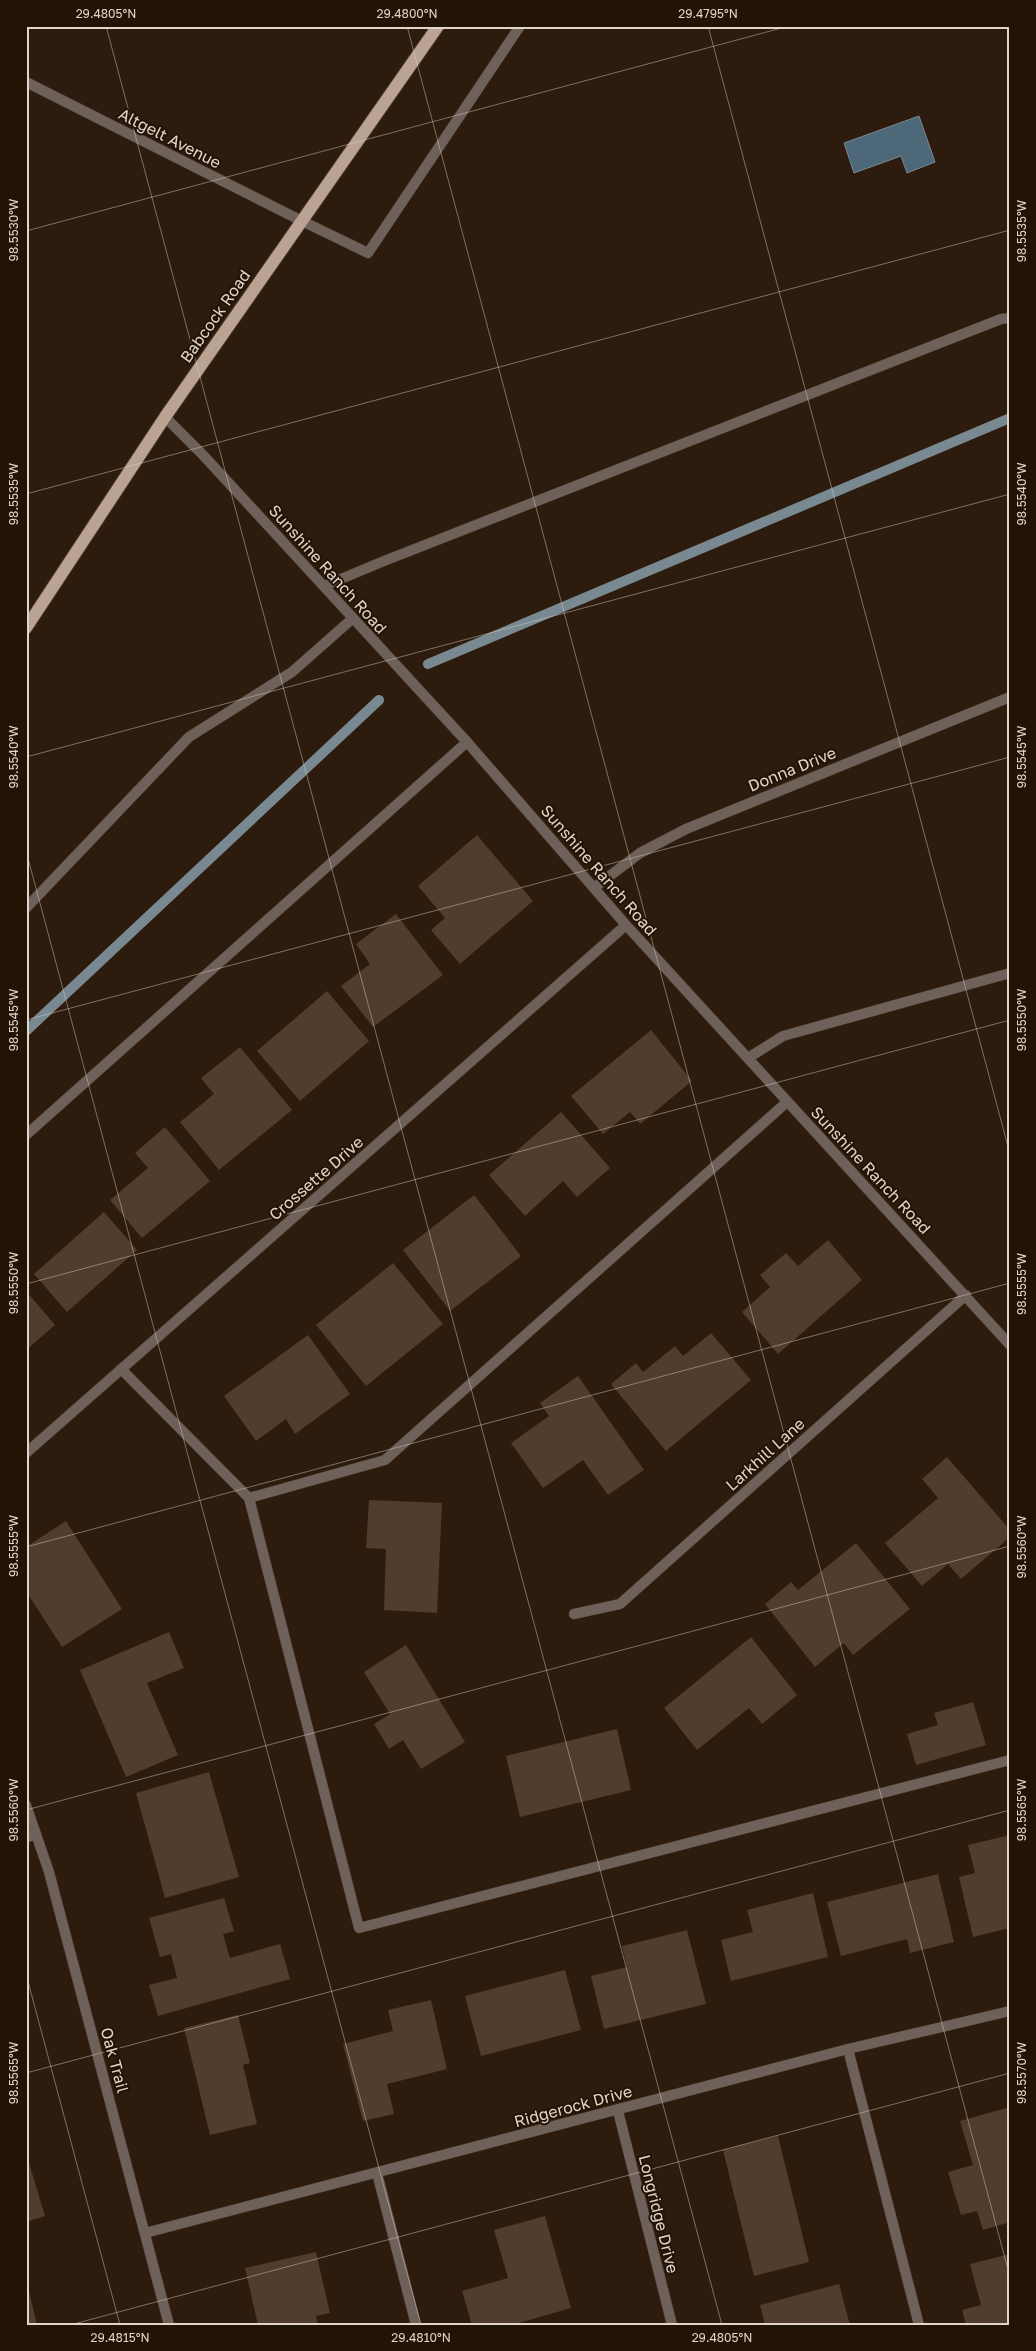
<svg xmlns="http://www.w3.org/2000/svg" width="1036" height="2351" viewBox="0 0 1036 2351" font-family="'Golos Text',sans-serif">
	<style>
		.water { fill: #4d6879; stroke: #798992 }
		.lines { fill: none; stroke-linecap: round; stroke-linejoin: round }
		.stream { stroke: #798992; stroke-width: 10 }
		.building { fill: #523c2b }
		.service-casing { stroke: #463628; stroke-width: 11 }
		.minor-casing { stroke: #463628; stroke-width: 11 }
		.primary-casing { stroke: #463628; stroke-width: 14 }
		.service { stroke: #6d615a; stroke-width: 10 }
		.minor { stroke: #6d615a; stroke-width: 10 }
		.primary { stroke: #bba394; stroke-width: 12 }
		.ticks { fill: none; stroke: #e0d5cb; stroke-width: 1; stroke-opacity: 0.45 }
		.labels { text-anchor: middle; dominant-baseline: central; stroke-width: 4; stroke-linejoin: round; paint-order: stroke }
		.street-label { font-size: 16px; fill: #e0d5cb; stroke: #231305 }
		.neatline { fill: none; stroke: #e0d5cb; stroke-width: 2 }
		.ticks-label { font-size: 12px; text-anchor: middle; fill: #e0d5cb }
	</style>
	<rect width="100%" height="100%" fill="#2d1c0e"/>
	<path class="water" d="M919,116L935,162L907,173L901,156L854,173L844,143Z"/>
	<g class="lines">
		<path class="stream" d="M428,664L1010,418
			M26,1031L379,700"/>
	</g>
	<path class="building" d="M477,835L533,901L460,964L431,930L445,918L418,886Z
		M396,914L443,975L373,1027L341,986L370,964L356,944Z
		M327,991L369,1041L300,1101L257,1051Z
		M651,1030L692,1081L640,1124L630,1112L603,1134L571,1096Z
		M240,1047L292,1110L219,1170L180,1122L214,1094L201,1078Z
		M561,1112L610,1168L577,1197L563,1181L525,1216L489,1175Z
		M165,1127L210,1181L142,1238L110,1200L148,1168L135,1153Z
		M474,1195L521,1256L450,1311L403,1250Z
		M104,1212L137,1250L67,1312L34,1274Z
		M828,1240L862,1280L778,1354L742,1312L770,1287L760,1275L786,1253L798,1266Z
		M393,1263L443,1324L366,1386L316,1325Z
		M26,1291L55,1325L26,1350Z
		M711,1333L751,1380L666,1451L611,1384L636,1363L643,1372L675,1346L683,1356Z
		M308,1335L350,1394L295,1434L286,1419L256,1441L224,1396Z
		M578,1376L644,1470L608,1495L583,1460L543,1488L511,1443L549,1416L540,1403Z
		M947,1457L1010,1530V1537L961,1579L948,1564L922,1586L885,1543L938,1498L922,1479Z
		M369,1500L442,1503L437,1613L384,1610L386,1549L366,1548Z
		M66,1521L122,1609L62,1647L26,1591V1547Z
		M856,1543L910,1609L853,1655L844,1643L815,1667L765,1604L791,1582L798,1590Z
		M169,1632L184,1668L147,1683L178,1755L126,1777L80,1670Z
		M751,1637L797,1695L762,1724L749,1708L697,1750L664,1708Z
		M406,1645L465,1742L421,1769L403,1740L389,1749L374,1724L390,1714L364,1672Z
		M973,1702L986,1745L916,1765L907,1734L938,1725L934,1713Z
		M617,1729L631,1790L520,1817L506,1756Z
		M209,1772L239,1877L165,1898L136,1793Z
		M1010,1835V1928L973,1937L959,1877L975,1873L968,1845Z
		M938,1874L954,1942L910,1953L907,1939L841,1956L827,1902Z
		M813,1893L828,1957L731,1981L721,1940L753,1932L747,1910Z
		M224,1898L234,1931L223,1934L230,1958L280,1944L290,1979L158,2016L149,1985L177,1978L171,1954L160,1957L149,1918Z
		M687,1930L706,2004L604,2029L591,1976L627,1967L622,1946Z
		M565,1970L581,2030L481,2056L465,1996Z
		M431,2000L447,2069L387,2084L394,2114L363,2121L343,2044L393,2031L388,2010Z
		M238,2015L250,2063L243,2065L257,2124L210,2135L184,2028Z
		M1010,2107V2222L983,2230L977,2211L961,2215L948,2172L973,2165L960,2121Z
		M778,2136L809,2262L754,2276L723,2150Z
		M26,2153L45,2216L26,2222Z
		M545,2216L571,2308L512,2325H472L462,2291L508,2278L494,2230Z
		M316,2252L330,2313L316,2316L318,2325H258L245,2268Z
		M1010,2254V2325H966L962,2310L981,2305L970,2264Z
		M26,2283H27L37,2325H26Z
		M839,2284L850,2325H765L760,2305Z"/>
	<g class="lines">
		<g class="service-casing">
			<path id="service" d="M300,220L368,253L520,26
				M324,586L384,561L1001,319L1010,318
				M26,908L189,737L292,672L352,619
				M748,1058L783,1036L1010,973
				M26,1135L467,742
				M121,1369L249,1498L359,1928L1010,1760
				M249,1498L385,1460L787,1102
				M26,1837L36,1835
				M848,2049L919,2325
				M377,2173L416,2325"/>
		</g>
		<g class="minor-casing">
			<path id="minor" d="M26,82L300,220
				M165,417L203,455L467,742L626,925L1010,1345
				M595,887L640,853L686,829L1010,697
				M26,1453L626,925
				M574,1614L620,1604L966,1295
				M26,1805L49,1872L169,2325
				M618,2111L672,2325
				M145,2233L848,2049L1010,2011"/>
		</g>
		<g class="primary-casing">
			<path id="primary" d="M26,628L165,417L438,26"/>
		</g>
		<use href="#service" class="service"/>
		<use href="#minor" class="minor"/>
		<use href="#primary" class="primary"/>
	</g>
	<path class="ticks" d="M106,26L722,2325M407,26L1010,2277M708,26L1010,1154M1008,26L1010,31M26,231L789,26M26,494L1010,230M26,757L1010,494M26,851L421,2325M26,1020L1010,757M26,1284L1010,1020M26,1547L1010,1283M26,1810L1010,1546M26,1974L120,2325M26,2073L1010,1810M70,2325L1010,2073"/>
	<g class="labels">
		<g class="street-label">
			<text transform="translate(170 138) rotate(27)">Altgelt Avenue</text>
			<text transform="translate(215 316) rotate(-55)">Babcock Road</text>
			<text transform="translate(328 569) rotate(48)">Sunshine Ranch Road</text>
			<text transform="translate(792 769) rotate(-22)">Donna Drive</text>
			<text transform="translate(599 870) rotate(49)">Sunshine Ranch Road</text>
			<text transform="translate(871 1170) rotate(47)">Sunshine Ranch Road</text>
			<text transform="translate(316 1178) rotate(-41)">Crossette Drive</text>
			<text transform="translate(765 1454) rotate(-42)">Larkhill Lane</text>
			<text transform="translate(115 2060) rotate(75)">Oak Trail</text>
			<text transform="translate(573 2106) rotate(-15)">Ridgerock Drive</text>
			<text transform="translate(659 2214) rotate(76)">Longridge Drive</text>
		</g>
	</g>
	<rect width="1036" height="2351" fill="none" stroke="#231305" stroke-width="55"/>
	<rect x="28" y="28" width="980" height="2296" class="neatline"/>
	<g class="ticks-label">
		<text x="106" y="18">29.4805°N</text>
		<text x="407" y="18">29.4800°N</text>
		<text x="708" y="18">29.4795°N</text>
		<text transform="translate(14 230) rotate(-90)" y="4">98.5530°W</text>
		<text transform="translate(1022 231) rotate(-90)" y="4">98.5535°W</text>
		<text transform="translate(14 494) rotate(-90)" y="4">98.5535°W</text>
		<text transform="translate(1022 494) rotate(-90)" y="4">98.5540°W</text>
		<text transform="translate(14 757) rotate(-90)" y="4">98.5540°W</text>
		<text transform="translate(1022 757) rotate(-90)" y="4">98.5545°W</text>
		<text transform="translate(14 1020) rotate(-90)" y="4">98.5545°W</text>
		<text transform="translate(1022 1020) rotate(-90)" y="4">98.5550°W</text>
		<text transform="translate(14 1283) rotate(-90)" y="4">98.5550°W</text>
		<text transform="translate(1022 1284) rotate(-90)" y="4">98.5555°W</text>
		<text transform="translate(14 1546) rotate(-90)" y="4">98.5555°W</text>
		<text transform="translate(1022 1547) rotate(-90)" y="4">98.5560°W</text>
		<text transform="translate(14 1810) rotate(-90)" y="4">98.5560°W</text>
		<text transform="translate(1022 1810) rotate(-90)" y="4">98.5565°W</text>
		<text transform="translate(14 2073) rotate(-90)" y="4">98.5565°W</text>
		<text transform="translate(1022 2073) rotate(-90)" y="4">98.5570°W</text>
		<text x="120" y="2342">29.4815°N</text>
		<text x="421" y="2342">29.4810°N</text>
		<text x="722" y="2342">29.4805°N</text>
	</g>
</svg>
